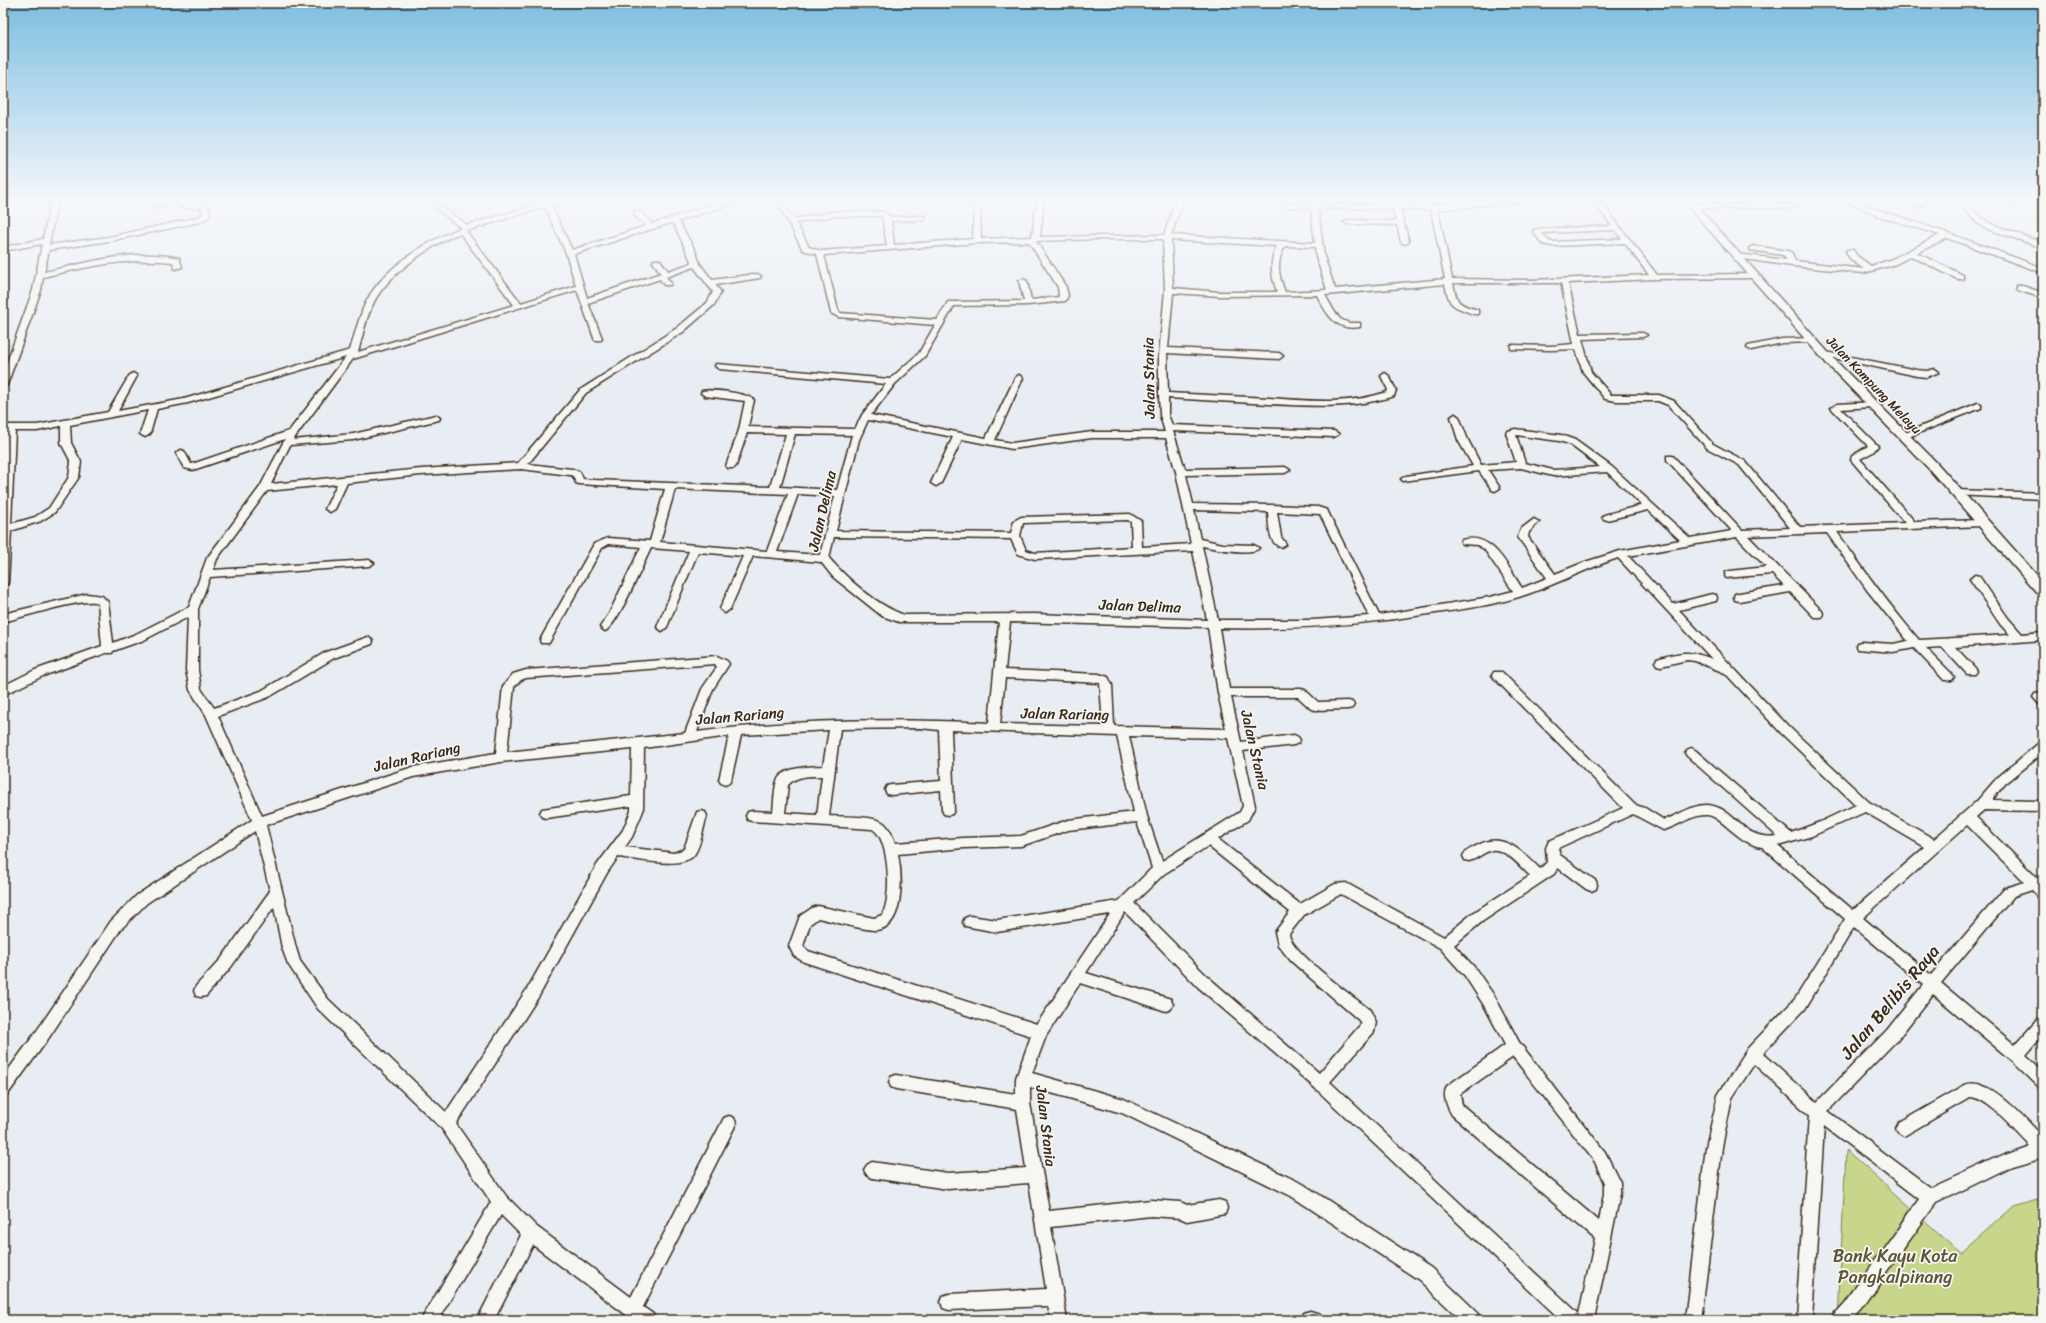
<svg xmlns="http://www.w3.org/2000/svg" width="2046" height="1323" viewBox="0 0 2046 1323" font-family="Sriracha,sans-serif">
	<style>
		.green { fill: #c7d68a; stroke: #818054 }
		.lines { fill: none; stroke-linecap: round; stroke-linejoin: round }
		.minor-casing { stroke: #3b2a1e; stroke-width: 3 }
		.major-casing { stroke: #3b2a1e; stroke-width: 3 }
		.minor { fill: #f6f6f2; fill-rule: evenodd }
		.major { fill: #f6f6f2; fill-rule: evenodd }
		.labels { text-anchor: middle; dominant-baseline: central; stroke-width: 3.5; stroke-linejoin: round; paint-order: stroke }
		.far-street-label { font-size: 13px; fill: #3b2a1e; stroke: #f6f6f2 }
		.street-label { font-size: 15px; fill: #3b2a1e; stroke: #f6f6f2 }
		.near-street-label { font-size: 18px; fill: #3b2a1e; stroke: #f6f6f2 }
		.near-park-label { font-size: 18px; fill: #5e5539; stroke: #f6f6f2 }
	</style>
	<rect width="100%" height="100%" fill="#e8edf3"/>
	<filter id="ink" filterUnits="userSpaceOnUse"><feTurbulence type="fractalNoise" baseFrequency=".025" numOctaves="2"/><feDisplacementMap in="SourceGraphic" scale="8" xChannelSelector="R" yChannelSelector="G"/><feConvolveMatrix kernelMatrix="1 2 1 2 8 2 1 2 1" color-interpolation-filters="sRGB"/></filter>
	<g filter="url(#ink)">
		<path class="green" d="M1846,1150L1962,1254L2015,1207L2043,1198V1320H1838Z"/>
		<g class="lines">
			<g class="minor-casing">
				<path id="minor" d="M3,198H17L3,202Z
					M51,198H58L49,245L109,237L195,218L202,215V208H182L180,207C188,202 200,203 208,205L210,216L200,222L109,241L49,250L44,272C87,263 135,248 179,258L182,267L175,269L173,262C129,257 86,267 43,277L41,290L7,385L3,388V373L33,290L42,244L3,251V247L43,239Z
					M174,198H186L156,208L152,206Z
					M427,198L431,199L467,225L560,198H572L551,205L572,250L646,226L635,216V212H641L652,224C686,214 721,198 757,198L722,207L678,221L695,250L700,264L712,280L757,274L761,276L760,278L715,285L721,292L714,305L683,332L586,393L528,464L572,469L580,472L583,479L594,480L770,487L786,434L747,433L736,466L734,468H728L726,466L739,430L745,401L705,396L701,393L702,391C712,389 748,393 754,400L748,427L855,429L862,415L886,384L719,369L715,366L716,364L890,379L919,353L935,325L838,317L831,313L817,254L803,250L782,211L772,198H779L793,219L834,212H884L891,217L924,216V220H921L891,221L894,245L973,239L974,198H980L981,239L1032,237L1037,198H1044L1040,237L1164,235L1177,198H1184L1171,235L1315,243L1311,208L1288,207L1286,206V204L1392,205L1391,198H1398L1399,205C1450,206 1500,198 1550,198L1438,210L1452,279L1532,280L1649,275L1625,243L1552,246L1542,244L1533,231L1537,229L1612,226L1591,198H1598L1657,275L1757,274V278H1754L1655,279L1568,283L1580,334L1643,333L1647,335L1643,337L1582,339L1591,372L1611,395H1659L1674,401L1713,444L1745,461L1800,527L1905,523L1851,460L1852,456L1868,446L1831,408L1837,404L1875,402V406L1872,407L1841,409L1878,446L1873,452L1860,459L1915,522L1982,520L1987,523L1982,526L1837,532C1863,569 1890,606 1919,640L2010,635L2000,624L1970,579L1975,575L1979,576L2008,618L2022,634L2043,632V640L1955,647L1975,668L1977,671L1975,674H1967L1942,647L1926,648L1952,674L1954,677L1952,680H1944L1914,648L1893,652L1857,649L1856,646L1857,643L1861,642L1893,644L1908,641L1867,590L1827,533L1748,536L1822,611L1823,614L1822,617H1814L1790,592L1739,601L1735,600L1734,597L1735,594L1739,593L1784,586L1772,574L1726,578L1725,575L1726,572L1730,571L1766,567L1737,537L1628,556L1673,604L1712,594L1716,595L1717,598L1716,601L1679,610L1789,727L1869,802L1934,839L1977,801L1997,778L2039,743L2043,741V753L2005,784L1992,800L2043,801V811L1984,810L1976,817L2037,878L2043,877V899L2038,897L2032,890L2014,896L1941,983L2015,1045L2038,1019L2043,1017V1035L2026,1055L2043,1071V1088L2038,1086L2011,1060L1933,994L1897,1040L1828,1111L1931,1188L2005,1154L2030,1145C2016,1132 1990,1099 1971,1097L1909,1133L1904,1136L1899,1133L1896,1128L1899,1123L1965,1085C1989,1075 2027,1121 2043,1137V1157L2012,1166L1936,1203L1857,1314L1851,1320H1832L1834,1314L1845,1302L1919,1199L1824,1126L1812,1320H1796L1809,1115L1754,1064L1732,1098L1722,1147L1701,1320H1685L1706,1147L1718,1095L1748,1048L1795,999L1845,919L1762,847C1738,844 1722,816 1707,815C1692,814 1677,827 1663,830L1633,814L1558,848L1560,855L1596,881L1597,885L1596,889L1591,891L1586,889L1558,868L1554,874L1483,921L1454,945L1475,968L1495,997L1519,1042L1605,1152L1620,1182V1194L1594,1320H1561L1315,1088L1198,987L1125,912L1086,973L1171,999L1173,1004L1171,1009L1166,1011L1080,983L1046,1036L1032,1073L1124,1099L1303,1184L1431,1268L1479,1314L1481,1320H1461L1419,1280L1291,1196L1122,1113L1030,1087V1103L1049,1211L1151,1200L1180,1202L1187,1205L1219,1200L1225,1202L1227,1208L1225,1214L1187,1221L1180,1218L1151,1216L1051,1227L1067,1320H1051L1048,1306L949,1310L943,1308L941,1302L943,1296L949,1294L1046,1289L1029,1183L948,1189L872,1178L867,1175L864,1170L867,1165L872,1162L948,1173L1026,1168L1017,1109L896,1089L891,1087L889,1082L891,1077L896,1075L1016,1094V1078L1031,1036L804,962L794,956L789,946L800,916L812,908L818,906L874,918L882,915C892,900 890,837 872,829L752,821L748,820L746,816L748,812L752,811L773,812C774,803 774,793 776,784C780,766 809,767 823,766L829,730L741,735L731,780L729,783L725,785L721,783L719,780L729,736L644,748L643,811L632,837L625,847L674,853L684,849L697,812L701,811L705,812L707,816C703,828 701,845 694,855C683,870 635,859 618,857L607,873L539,996L456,1124L506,1196L537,1227L631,1297L724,1118L729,1116L734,1118L736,1123L734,1128L643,1307L653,1314L655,1320H633L533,1245L494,1320H477L521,1235L501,1215L438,1320H421L491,1202L442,1129L318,1009L288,964L282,948L274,907L231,967L206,996L201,997L196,996L194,991L196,986L221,959L270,891L255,831L147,903L121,929L46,1042L8,1094L3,1096V1077L36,1032L111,921L137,895L252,820L206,715L190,690L186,670L188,617L144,640L113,651L112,653H106L43,676L3,695V686L35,670L102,646L98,603C88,596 19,618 3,622V614L87,594L102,596L108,602L113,643L136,634L189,607L207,558L260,487L285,439L193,470L184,468L176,453L181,450L184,451L191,464H192L289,431L346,357L188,403L157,409L150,434L145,437L140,434L148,410L70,425L71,443L81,462L79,477L55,512L41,521L11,531L8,583L3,587V491L6,431H3V425H37L108,412L129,376L133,373L137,376L118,411L184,399L350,350C355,334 359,316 367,300C385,267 427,241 461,228L427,201ZM545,207L566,253L576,286L521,303L466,231ZM1318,208L1393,209L1396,221L1348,220L1344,222L1348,224L1397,225L1401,242L1405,244L1409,242L1400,209L1431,210L1445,279L1335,289L1324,256ZM834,216H882L887,246L821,251L809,247L796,223ZM671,223L674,224L692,263L668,271L660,260H654L653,262L661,273L587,298L574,254ZM1615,230L1622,239L1552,242L1548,240L1542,233ZM460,233L514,305L358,352C363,335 366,316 375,300C390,273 432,244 460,233ZM1100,239H1163L1165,290L1159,356V395L1160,415L1165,432H1092L1012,443L995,440L1023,378L1019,375L1015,378L986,438L871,415L895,384L925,356L954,306L1028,305L1065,301L1068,296L1066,287L1036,241ZM1171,240L1277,246C1269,262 1271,275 1277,292H1220L1173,288ZM1029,242L1058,287L1059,297L1031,300L1027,281L1023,279L1019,281L1024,301L951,302H948L937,320L840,313L838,310L824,255L977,243ZM1285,246L1315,247L1316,256L1327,290L1285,292C1278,275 1276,262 1285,246ZM694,267L713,292L707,303L677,328L580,390L518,463L421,469L271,484L290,445L353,440L439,420L440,418L436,415L353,434L293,440L353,359L577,290L594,338L595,340H601L602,338L588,303L660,279L664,285H670L671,283L666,277ZM1453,283H1561L1574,344L1551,346L1514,345H1511V349L1551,350L1576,349L1583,372L1605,399L1616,401H1658L1668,405L1707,448L1739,465L1790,528L1742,530L1673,456H1667V460L1732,531L1690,538L1612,467L1575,440L1561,435L1515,429L1508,431L1506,433L1516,462L1481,465L1468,440L1459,417L1455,414L1451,417L1458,440L1473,466L1406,476L1401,479L1403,481L1479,471L1492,490L1495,491L1500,488L1488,470L1521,468L1553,476L1607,472L1642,505L1604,515L1602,517L1604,519L1607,520L1648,510L1680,540L1620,551L1585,562L1555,574L1528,537L1529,532L1539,522L1534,519L1521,529L1518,537L1547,578L1522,588C1508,568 1493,531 1462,540L1461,542L1462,544L1477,545L1484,549L1513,591L1490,597L1379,615L1327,510L1318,507L1272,505L1193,504L1186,475L1285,473L1290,470L1285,467L1185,469L1173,431L1334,437L1339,434L1334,431L1172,425L1168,415V398C1202,400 1236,402 1269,404C1312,406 1353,409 1394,396L1396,390L1389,376L1385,373L1381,376L1388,390L1387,392C1348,405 1309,401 1269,398C1235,396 1202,395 1168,393L1167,353L1279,359L1283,356L1279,353L1168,348L1173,293L1220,296L1317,295C1326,313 1336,332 1360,327V323H1349L1340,319L1334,311L1325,295L1445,284C1449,301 1448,305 1466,311C1470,313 1473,315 1478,314V310C1458,304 1457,304 1453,283ZM868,420L953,437L931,483L936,486L941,483L962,439L1012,449L1092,438H1166L1176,472L1191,544L1142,547L1141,521L1130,514L1021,517L1014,521L1011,533L836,531L859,440ZM61,426V443L71,462L69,477L49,508L35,517L11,524L15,431H37ZM795,434L852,435L837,490L780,487ZM1516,435L1559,441L1569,444L1600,467L1553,470L1525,463ZM521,469L570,475L573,476L576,483L579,484L665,489L650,541L608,538L594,544L540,640L541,643H549L602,548L609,544L641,547L609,614L600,627L605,631C617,627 644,562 651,548L689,551L657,627L662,631L667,627L698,552L743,556L720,609L725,613L730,609L753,556L821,562L833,577L882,616L899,622H999L989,723C892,718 794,719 697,732L713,689L729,664L727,661L717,656L526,670L513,674L503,686L496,753L413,767L262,816L218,716L269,697L334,658L372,644L373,641L368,637L326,652L261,691L214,708L201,689L198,670V609L210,577L369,566L374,563L369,560L213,570L217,559L267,491L337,484L325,509L330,512L335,509L347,483L421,475ZM675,489L788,494L767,551L660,542ZM798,494L835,496L820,555L777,552ZM1194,510L1268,512C1269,523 1268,544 1281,547L1286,544L1281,537L1277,512L1320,514L1369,616L1313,620H1218L1202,546C1212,548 1253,556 1259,548L1254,545L1223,544L1200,539ZM1128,520L1131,522L1132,547L1035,553L1026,550L1020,536L1023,523ZM834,537L1011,539L1018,554L1035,559L1193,551L1207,620L1034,614L904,615C878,606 847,579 829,558ZM1618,558L1712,659C1690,650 1679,652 1657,659L1655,662L1657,665L1661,666L1687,660L1695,661L1725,673L1781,733L1856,805L1820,822L1791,833L1695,750L1691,748L1687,750L1685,753L1687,756L1777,836C1740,841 1737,808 1708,805C1692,804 1678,816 1664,820L1645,808L1635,805L1502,672H1494L1492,675L1494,678L1623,808L1549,841L1546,848L1547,862L1540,869C1523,852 1503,831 1478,845C1472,848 1465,851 1463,856L1465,860L1469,861C1477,859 1484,852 1492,850C1505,848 1521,867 1530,876L1473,913L1444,937L1346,883L1335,884L1300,904L1218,839L1248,820L1255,806L1243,751L1294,745L1298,743L1300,740L1298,737L1294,735L1241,742L1231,697H1298L1311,709L1315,710L1348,709L1352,708L1354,705L1352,702L1348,701L1318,702L1305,690L1301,689H1229L1219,628C1294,630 1362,625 1436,613C1465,609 1494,605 1522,596C1555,585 1585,569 1618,558ZM1010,622L1208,627L1218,693L1226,729L1114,726L1112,685L1108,677L1099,674L1005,670ZM715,664L717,667L702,689L685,733L507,752L514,687L521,680L526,678ZM1005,678L1100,683L1103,726L1000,724ZM920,728L939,730L941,781L891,785L887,786L885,790L887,794L891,795L941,790L942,810L944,814L948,815L952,814L954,810L951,730L1117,736L1134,812L1068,820L1021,836L963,838L895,843C893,837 890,829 885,824C875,815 842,817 829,816L840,729ZM1129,736L1228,738L1243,806L1240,812L1162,861L1147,816ZM632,749L631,796L542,809L540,813L542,817L546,818L631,806V811L623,830L597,865L529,986L446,1112L328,999L300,961L296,948L266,825L413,777L501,762ZM822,776L817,815L785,813L788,785C797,775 810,776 822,776ZM1865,812L1925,847L1853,910L1778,846L1812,836ZM1137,822L1152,868L1119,901L997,920L970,916L965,918L963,922L965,926L997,932L1110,914L1037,1024L808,951L803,946L810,924L818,918C836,922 855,928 873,930C906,932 902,874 898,854L963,848L1021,846L1068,830ZM1967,825L2024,882L2005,888L1931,975L1863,918ZM1208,846L1290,912L1275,932L1278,945L1291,961L1362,1023L1319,1073L1208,977L1134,903L1164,874ZM1341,894L1440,948L1465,976L1485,1007L1505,1045L1447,1086C1442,1096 1447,1106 1452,1115L1595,1239L1579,1314L1330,1082L1374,1032L1376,1022L1370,1010C1354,997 1290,951 1289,934L1304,915ZM1854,927L1923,985L1887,1030L1817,1102L1763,1053L1805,1009ZM1513,1057L1595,1162L1604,1183V1194L1599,1221L1462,1105L1460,1094Z
					M1841,198C1856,198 1867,207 1881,211C1936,228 1989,248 2043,268V273L1947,238L1917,253L1963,275V279H1957L1911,256L1896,264L1864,273L1792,266L1737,258L1733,256L1737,254L1787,260L1783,255L1750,250L1749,248L1753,246L1788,251L1792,253L1795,261L1864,269L1851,260L1846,252L1847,250H1853L1857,256L1871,266L1890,260L1940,235L1873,214Z
					M1886,198H1894L1896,200L1892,202Z
					M1920,198H1927L1921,207H1917L1915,206Z
					M1954,198H1961L1982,218L1991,224L2043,243V248L1985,228L1976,222Z
					M2004,198H2012L2019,205L2013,206Z
					M2028,198H2036L2043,205V211Z
					M1797,200L1803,201L1793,208H1692L1688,206L1692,204H1791Z
					M2017,286H2023L2043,293V298L2017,290Z
					M1812,338H1815V342L1782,343L1751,350L1747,348L1748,346L1782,339Z
					M1820,351L1917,370L1927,371L1935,369L1939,372L1927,377L1917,376L1820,355Z
					M1978,403L1981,404V408L1906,438L1903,439L1898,436Z
					M1955,490L2043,493V499L1952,495L1950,493Z
					M2039,693L2043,694V705L2039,704L2033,697L2035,694Z
					M1310,1311L1320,1314L1322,1320H1302L1304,1313Z"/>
			</g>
			<g class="major-casing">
				<path id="major" d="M1681,198H1690L1835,360L1937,463L2043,582V596L2038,594L1929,469L1827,364Z"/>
			</g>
			<use href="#minor" class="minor"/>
			<use href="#major" class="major"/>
		</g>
	</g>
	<linearGradient id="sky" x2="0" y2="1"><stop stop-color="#7dbee1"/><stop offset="0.52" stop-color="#f5f7fa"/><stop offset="1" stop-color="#f5f7fa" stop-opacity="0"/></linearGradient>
	<rect width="2046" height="384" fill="url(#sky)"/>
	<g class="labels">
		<g class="far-street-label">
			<text transform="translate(1874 385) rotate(46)">Jalan Kampung Melayu</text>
		</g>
		<g class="street-label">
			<text transform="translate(1149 378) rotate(-91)">Jalan Stania</text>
			<text transform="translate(822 511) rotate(-77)">Jalan Delima</text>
			<text transform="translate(1140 606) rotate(2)">Jalan Delima</text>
			<text transform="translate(1065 714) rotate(1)">Jalan Rariang</text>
			<text transform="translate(740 716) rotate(-5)">Jalan Rariang</text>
			<text transform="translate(1255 750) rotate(77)">Jalan Stania</text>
			<text transform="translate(417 757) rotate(-13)">Jalan Rariang</text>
			<text transform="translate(1046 1126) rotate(83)">Jalan Stania</text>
		</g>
		<g class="near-street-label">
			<text transform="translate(1890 1002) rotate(-50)">Jalan Belibis Raya</text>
		</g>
		<g class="near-park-label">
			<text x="1895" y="1256">Bank Kayu Kota<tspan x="1895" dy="21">Pangkalpinang</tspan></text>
		</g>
	</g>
	<rect width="2046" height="1323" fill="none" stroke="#f6f6f2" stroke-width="16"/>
	<rect x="8" y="8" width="2030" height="1307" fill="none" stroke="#3b2a1e" stroke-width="1.5" filter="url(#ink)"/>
</svg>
